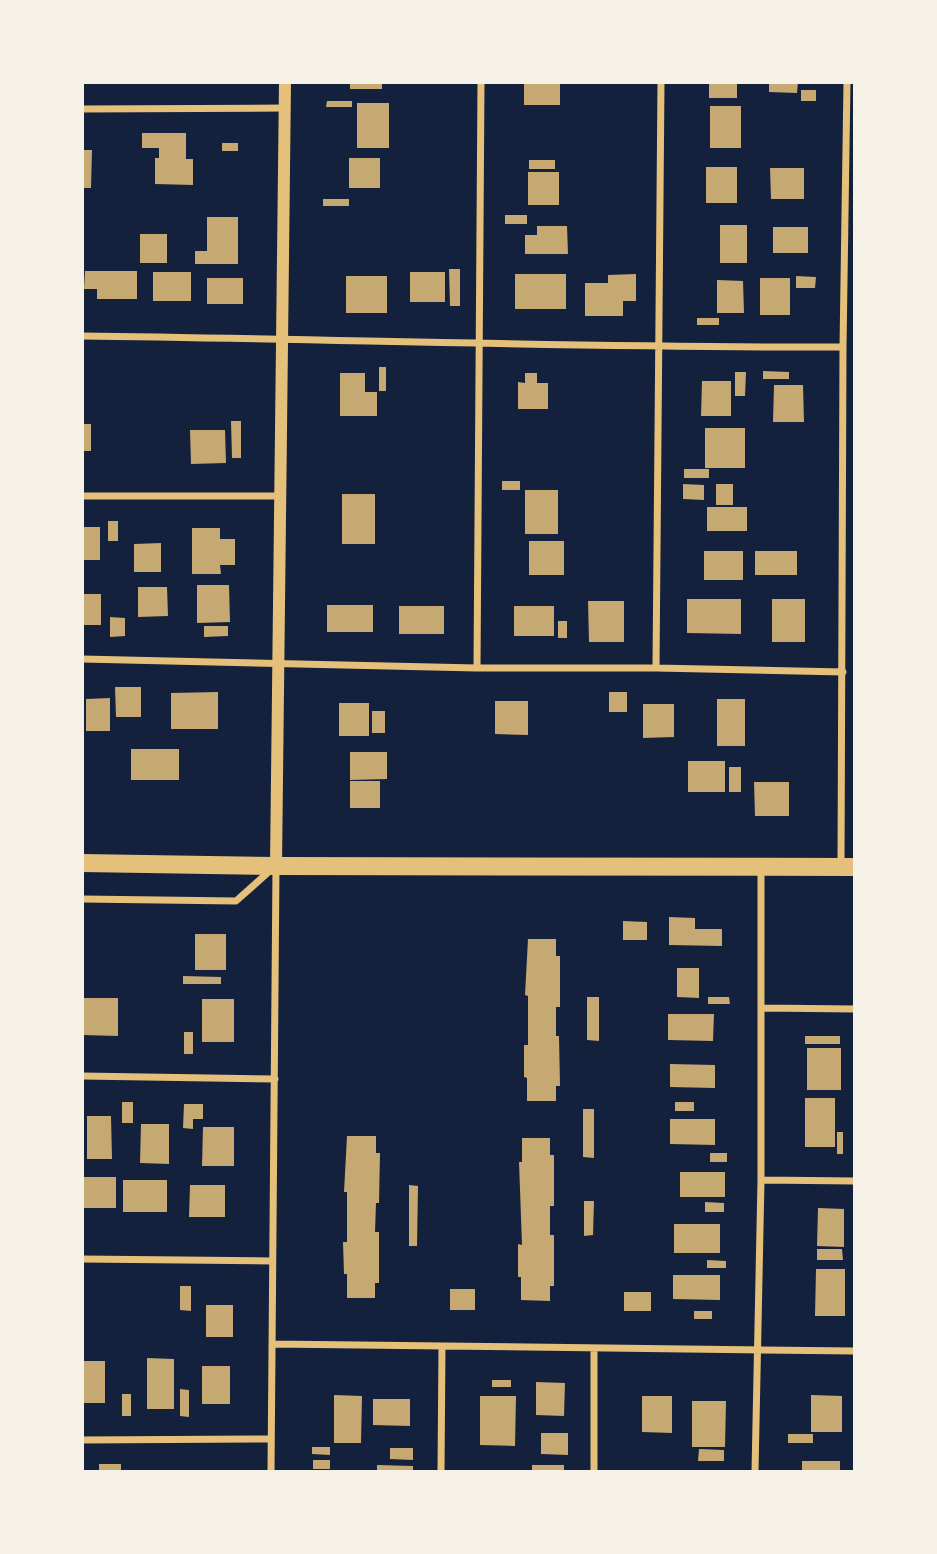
<svg xmlns="http://www.w3.org/2000/svg" width="937" height="1554" viewBox="0 0 937 1554" font-family="Signika,sans-serif">
	<style>
		.building { fill: #c6a872 }
		.lines { fill: none; stroke-linecap: round; stroke-linejoin: round }
		.minor { stroke: #e5c07b; stroke-width: 7 }
		.tertiary { stroke: #e5c07b; stroke-width: 12 }
		.trunk { stroke: #e5c07b; stroke-width: 18 }
	</style>
	<rect width="100%" height="100%" fill="#14213d"/>
	<path class="building" d="M350,82H382V89H350Z
		M524,82H560V105H524Z
		M709,82H737V98H709Z
		M769,82H798L797,93L769,92Z
		M801,90H816V101H801Z
		M327,101H352V107H326Z
		M357,103H389V148H357Z
		M710,106H741V148H710Z
		M142,133H186V159H193V185L155,184V158H159V148H142Z
		M222,143H238V151H222Z
		M82,150H92L91,188H82Z
		M349,158H380V188H349Z
		M529,160H555V169H529Z
		M706,167H737V203H706Z
		M770,168H804V199H771Z
		M528,172H559V205H528Z
		M323,199H349V206H323Z
		M505,215H527V224H505Z
		M207,217H238V264H195V251H207Z
		M720,225H747V263H720Z
		M537,226H567L568,254H525V235H537Z
		M773,227H808V253H773Z
		M140,234H167V263H140Z
		M449,269H460V306H450Z
		M85,271H137V299H97V289H84Z
		M153,272H191V301H153Z
		M410,272H445V302H410Z
		M515,274H566V309H515Z
		M636,274V301H623V316H585V283H608V275Z
		M346,276H387V313H346Z
		M796,276L816,277L815,288H796Z
		M207,278H243V304H207Z
		M760,278H790V315H760Z
		M717,280L743,281L744,313H717Z
		M697,318H719V325H697Z
		M379,367H386V391H379Z
		M763,371L789,372V379H763Z
		M735,372H746L745,396H735Z
		M340,373H365V392H377V416H340Z
		M525,373H537V383H548V409H518V382L525,383Z
		M702,381H731V416H701Z
		M774,385H803L804,422H773Z
		M231,421H241V458H232Z
		M82,424H91V451H82Z
		M705,428H745V468H705Z
		M190,430H225L226,463L191,464Z
		M684,469H709V478H684Z
		M502,481H520V490H502Z
		M683,484L704,485V500L683,499Z
		M716,484H733V505H716Z
		M525,490H558V534H525Z
		M342,494H375V544H342Z
		M707,507H747V531H707Z
		M108,521H118V541H108Z
		M82,527H100V560H82Z
		M192,528H220V539H235V565H220L221,574H192Z
		M529,541H564V575H529Z
		M161,543V572H134V544Z
		M704,551H743V580H704Z
		M755,551H797V575H755Z
		M197,585H229L230,622L197,623Z
		M138,587H167L168,616L138,617Z
		M82,594H101V625H82Z
		M687,599H741V634L687,633Z
		M772,599H805V642H772Z
		M588,601H624V642H589Z
		M327,605H373V632H327Z
		M399,606H444V634H399Z
		M514,606H554V636H514Z
		M110,617L125,618V636L110,637Z
		M558,621H567V638H558Z
		M204,626H228V636L204,637Z
		M115,687H141V717H116Z
		M218,692V729H171V693Z
		M609,692H627V712H609Z
		M110,698V731H86V699Z
		M717,699H745V746H717Z
		M495,701H528V735L495,734Z
		M339,703H369V736H339Z
		M643,704H674V737L643,738Z
		M372,711H385V733H372Z
		M131,749H179V780H131Z
		M350,752H387V779L350,780Z
		M688,761H725V792H688Z
		M729,767H741V792H729Z
		M350,781H380V808H350Z
		M754,782H789V816H755Z
		M669,917L695,918V929H722V946L669,945Z
		M623,921L647,922V940H623Z
		M195,934H226V970H195Z
		M528,939H556V956H560V1007H556V1036H559L560,1086H556V1101H527V1078L524,1077V1045H528V996L525,995Z
		M677,968H699V998L677,997Z
		M183,976L221,977V984H183Z
		M587,997H599V1041L587,1040Z
		M708,997H729L730,1004H708Z
		M82,998H118V1036L82,1035Z
		M202,999H234V1042H202Z
		M668,1014H714L713,1041L668,1040Z
		M184,1032H193V1054H184Z
		M805,1036H840V1044H805Z
		M807,1048H841V1090H807Z
		M670,1064L715,1065V1088L670,1087Z
		M805,1098H835V1147H805Z
		M122,1102H133V1123H122Z
		M675,1102H694V1111H675Z
		M184,1104H203V1119H193V1129L183,1128Z
		M583,1109H594V1158L583,1157Z
		M87,1116H111L112,1159H87Z
		M670,1119H715V1145L670,1144Z
		M141,1124H169V1164L140,1163Z
		M203,1127H234V1166H202Z
		M837,1132H843V1154H837Z
		M347,1136H376V1153H380L379,1203H376L375,1232H379V1283H375V1298H347V1274H344L343,1242H347V1192H344Z
		M522,1138H550V1155H554V1206H550V1235H554V1286H550V1301L521,1300V1277H518V1244L522,1245L519,1162H522Z
		M710,1153H727V1162H710Z
		M680,1172H725V1197H680Z
		M82,1177H116V1208H82Z
		M123,1180H167V1212H123Z
		M190,1185H225V1217H189Z
		M409,1185L418,1186L417,1246H409Z
		M584,1201H594L593,1235L584,1236Z
		M705,1202L724,1203V1212H705Z
		M818,1208L844,1209V1247L817,1246Z
		M674,1224H720V1253H674Z
		M817,1249H842L843,1260H817Z
		M707,1260L726,1261V1268H707Z
		M816,1269H845V1316H815Z
		M673,1275H720V1300L673,1299Z
		M180,1286H191V1311L180,1310Z
		M450,1289H475V1310H450Z
		M624,1292H651V1311H624Z
		M206,1305H233V1337H206Z
		M694,1311H712V1319H694Z
		M147,1358L174,1359V1409H147Z
		M82,1361H105V1403H82Z
		M202,1366H230V1404H202Z
		M492,1380H511V1387H492Z
		M536,1382L565,1383L564,1416L536,1415Z
		M180,1389L189,1390V1417L180,1416Z
		M122,1394H131V1416H122Z
		M334,1395L362,1396L361,1443H334Z
		M811,1395L842,1396V1432H811Z
		M480,1396H516L515,1446L480,1445Z
		M642,1396H672V1433L642,1432Z
		M373,1399H410V1426L373,1425Z
		M692,1401H726L725,1447H692Z
		M541,1433H568V1455L541,1454Z
		M788,1434H813V1443H788Z
		M312,1447H330V1455L312,1454Z
		M390,1448H413V1460L390,1459Z
		M699,1449L724,1450V1461H698Z
		M313,1460H330V1469H313Z
		M802,1461H840V1472H802Z
		M99,1464H121V1472H99Z
		M377,1465L413,1466V1472H377Z
		M532,1465H564V1472H532Z"/>
	<g class="lines">
		<path class="minor" d="M82,109L285,108
			M82,336C336,339 590,348 843,347
			M82,496H280
			M82,659L477,668H656L843,672
			M477,668L481,82
			M656,668L661,82
			M841,866L843,347L847,82
			M82,899L236,901L272,869
			M761,1008L855,1009
			M82,1076L275,1079
			M761,1180L855,1181
			M82,1259L272,1261
			M272,1344L855,1351
			M82,1440L271,1439
			M271,1472L276,867
			M441,1472L442,1346
			M594,1472V1349
			M755,1472L761,1180V867"/>
		<path class="tertiary" d="M276,866L285,82"/>
		<path class="trunk" d="M82,863L276,866L855,867"/>
	</g>
	<rect width="937" height="1554" fill="none" stroke="#f6f1e7" stroke-width="168"/>
</svg>
